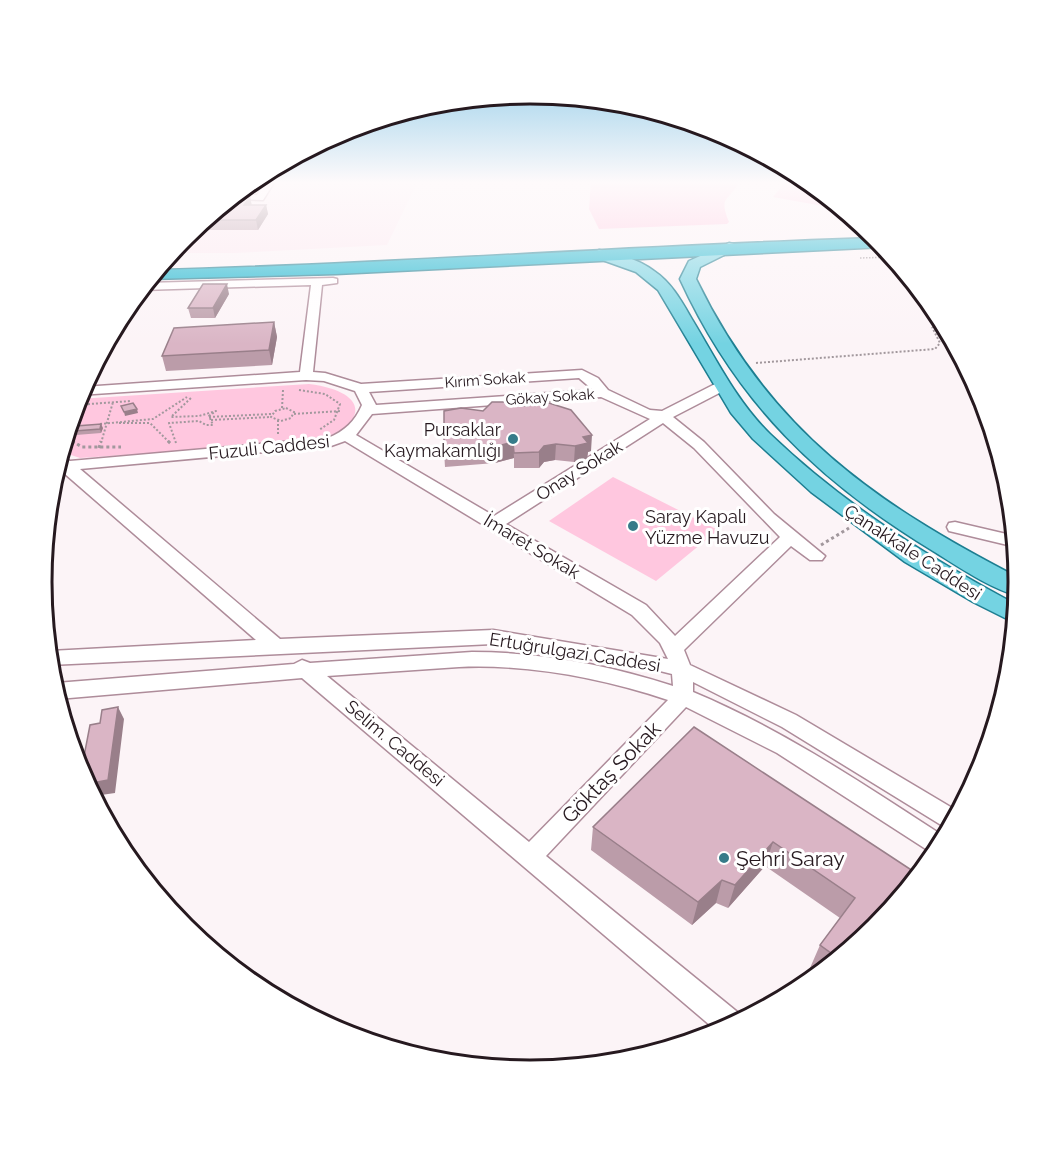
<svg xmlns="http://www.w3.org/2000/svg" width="1061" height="1163" viewBox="0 0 1061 1163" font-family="Raleway,sans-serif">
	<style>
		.built { fill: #fce9f1 }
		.green { fill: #ffc7df }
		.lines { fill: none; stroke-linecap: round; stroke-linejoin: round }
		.minor-casing { stroke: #ae8c9a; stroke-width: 3 }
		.major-casing { stroke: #1d7e91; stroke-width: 3 }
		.highway-casing { stroke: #1d7e91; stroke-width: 3 }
		.path-far2 { stroke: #a2989d; stroke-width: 1.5; stroke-dasharray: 1.5 1.5; stroke-linecap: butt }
		.path-far1 { stroke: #a2989d; stroke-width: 2; stroke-dasharray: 2 2; stroke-linecap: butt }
		.path { stroke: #a2989d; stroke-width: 3; stroke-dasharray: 3 3; stroke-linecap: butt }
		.minor { fill: #fff; fill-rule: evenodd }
		.major { fill: #74d3e2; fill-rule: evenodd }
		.highway { fill: #18b5ce; fill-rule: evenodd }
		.wall { fill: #bb9ca9 }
		.shaded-wall { fill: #997f8a }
		.building { fill: #dab5c5; stroke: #997f8a; stroke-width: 1.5 }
		.poi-dot { fill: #367b89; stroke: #fff; stroke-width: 2 }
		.labels { text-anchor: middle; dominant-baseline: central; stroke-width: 6; stroke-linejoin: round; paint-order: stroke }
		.far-street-label { font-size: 15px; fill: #26191f; stroke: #fff }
		.poi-label { font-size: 18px; fill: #26191f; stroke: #fff; text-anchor: end }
		.street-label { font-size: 18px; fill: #26191f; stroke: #fff }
		.near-street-label { font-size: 21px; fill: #26191f; stroke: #fff }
		.near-poi-label { font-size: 21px; fill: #26191f; stroke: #fff; text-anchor: start }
		.rim { fill: none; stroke: #26191f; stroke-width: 3 }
	</style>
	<rect width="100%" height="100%" fill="#fcf4f7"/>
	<path class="built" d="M252,181H418L387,245L235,253H171L185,236Z"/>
	<path class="green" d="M591,181H740C729,202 718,195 729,222L727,224L599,229L589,209Z
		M786,181H809L845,210L773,197Z
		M309,384C378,393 364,431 306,443L80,458L62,452L78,399Z
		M613,477L718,530L656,581L549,521Z"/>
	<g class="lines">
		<g class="minor-casing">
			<path id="minor" d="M266,181H275L263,200L230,199L236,194L257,195Z
				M333,278L337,279V283L322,285L313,372L325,373L361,384L582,370L598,378L608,390L650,410L662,411L717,383H727L729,386L727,389L673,417L704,442L774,514L825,556L822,560H810L791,546L684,650L690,665L796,715L959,812L949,829L946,828L782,727L693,682V692C784,730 863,784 945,837L936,853H932L777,753L686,707L546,856L741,1015L743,1019L718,1032L302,678L58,699L54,684L56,683L294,664L302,660L310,663L472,652C539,652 609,665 673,686L672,674L652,669L493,644L50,665V651L256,640L57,467L61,456L70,461L328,438C345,431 355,421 362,405L355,391L324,381L306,380L79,395L83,387L300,372L311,285L141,290L146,283ZM579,378L593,390L376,405L369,392ZM601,397L650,419L494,516L356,435L372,414ZM663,423L694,448L780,537L675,636L646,605L506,524ZM345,441L632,615L660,643L668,659L493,630L280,639L80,469L331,446ZM459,667C528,664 602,678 668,700L529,842L327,676Z
				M955,522L1015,536L1016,547L949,531L947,527L949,523Z"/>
		</g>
		<g class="major-casing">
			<path id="major" d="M729,243L734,244L736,247L734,250L700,267L696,279C769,430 874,503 1019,578L1018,596C989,588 959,567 933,551C818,481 737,403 680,279L689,261Z
				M599,250C618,254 638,259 654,271C672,283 682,302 693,321C716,359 737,402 770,434C843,504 927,557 1017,605L1015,623L973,602L905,562L811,492L753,439L731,413L658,290L636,272L594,257L592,254Z"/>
		</g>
		<g class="highway-casing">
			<path id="highway" d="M878,238L885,247L336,274L150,279L157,270C398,264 638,245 878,238Z"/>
		</g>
		<path class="path-far2" d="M860,258L893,257"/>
		<path class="path-far1" d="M756,363L935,349L940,343L932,327
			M299,390L325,394L340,404L334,420L319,430
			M76,405L131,401
			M282,408L283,390
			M286,408L294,412L291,418L281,421L271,417L275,411Z
			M294,414L340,411
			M209,417L271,414
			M211,420L271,417
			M278,420V435
			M119,423H150L170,443
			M100,424L153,419L187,397
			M69,427L78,426
			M66,438L75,443
			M101,443L113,402
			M176,443L169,423L199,421L206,425H213L209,416L216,411L199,416L171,417L192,397"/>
		<path class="path" d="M72,441L82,447H121
			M168,441L171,444
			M99,448L101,441
			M821,545L849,528"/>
		<use href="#minor" class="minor"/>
		<use href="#major" class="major"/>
		<use href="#highway" class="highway"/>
	</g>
	<path class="wall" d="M235,195V196L250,197L251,205H266L268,214L258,230H193Z
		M229,294L215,318H191L188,308Z
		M274,322L277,337L272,365L166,371L162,356Z
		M483,411L591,451L588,452L587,459L574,462L555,460L544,462L539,468H514V458L495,463L445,467L444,451Z
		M103,428L101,433L76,435L75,431Z
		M694,727L919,875L876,927L819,974L810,968L820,945L840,918L765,866L728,908L716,903L692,925L591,850L593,827Z"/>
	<path class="shaded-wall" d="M250,197L252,206L244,205Z
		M266,205L268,214L258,230L256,220Z
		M227,284L229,294L215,318L213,308Z
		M274,322L277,337L272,365L269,350Z
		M137,409L138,413L125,416L124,412Z
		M101,424L103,428L101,433L100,429Z
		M592,435L591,451L588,452L587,459L574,462L575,446L583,437Z
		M513,442L514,458L495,463L494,447Z
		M556,444L555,460L544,462L539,468V452L544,446Z
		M118,707L124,719L115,793L94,796L87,784Z
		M773,842L765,866L728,908L735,885Z
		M722,880L716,903L692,925L698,902Z"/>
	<path class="building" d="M234,196L250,197L244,205H266L256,220H204Z
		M203,284H227L213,308H188Z
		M274,322L269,350L162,356L174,328Z
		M492,402H514L525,406L549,403L571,410L592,435L583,437L588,443L575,446L556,444L544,446L539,452L514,453L513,442L494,447L444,451V411L461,408L483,411Z
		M133,403L137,409L124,412L121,406Z
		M101,424L100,429L75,431L76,426Z
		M118,707L108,780L87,784L81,772L90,725L100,723L102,710Z
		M694,727L919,875L876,927L838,958L820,945L855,898L773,842L735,885L722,880L698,902L593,827Z"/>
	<linearGradient id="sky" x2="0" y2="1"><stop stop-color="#61b8e1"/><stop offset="0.53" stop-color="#fefafb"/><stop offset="1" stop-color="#fefafb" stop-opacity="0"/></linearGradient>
	<rect width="1061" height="344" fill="url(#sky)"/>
	<g class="poi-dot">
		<circle cx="513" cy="439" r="6"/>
		<circle cx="633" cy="526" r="6"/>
		<circle cx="724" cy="858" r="6"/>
	</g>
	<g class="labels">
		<g class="far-street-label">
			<text transform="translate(485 380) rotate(-4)">Kırım Sokak</text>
			<text transform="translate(550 397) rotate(-4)">Gökay Sokak</text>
		</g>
		<g class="poi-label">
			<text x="501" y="429">Pursaklar<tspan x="501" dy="21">Kaymakamlığı</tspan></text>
			<text x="645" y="516" text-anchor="start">Saray Kapalı<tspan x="645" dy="21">Yüzme Havuzu</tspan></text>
		</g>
		<g class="street-label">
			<text transform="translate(269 447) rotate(-6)">Fuzuli Caddesi</text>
			<text transform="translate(579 470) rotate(-32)">Onay Sokak</text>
			<text transform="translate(532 546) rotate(31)">İmaret Sokak</text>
			<text transform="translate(913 552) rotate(33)">Çanakkale Caddesi</text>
			<text transform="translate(575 652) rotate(9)">Ertuğrulgazi Caddesi</text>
			<text transform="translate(395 743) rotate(40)">Selim. Caddesi</text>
		</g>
		<g class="near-street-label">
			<text transform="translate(611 772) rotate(-46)">Göktaş Sokak</text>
		</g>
		<g class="near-poi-label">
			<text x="736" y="858">Şehri Saray</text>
		</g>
	</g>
	<path d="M0 0H1061V1163H0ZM52 582a478 478 0 1 1 956 0a478 478 0 1 1-956 0Z" fill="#fff" fill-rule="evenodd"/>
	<path class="rim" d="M52 582a478 478 0 1 1 956 0a478 478 0 1 1-956 0Z"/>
</svg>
